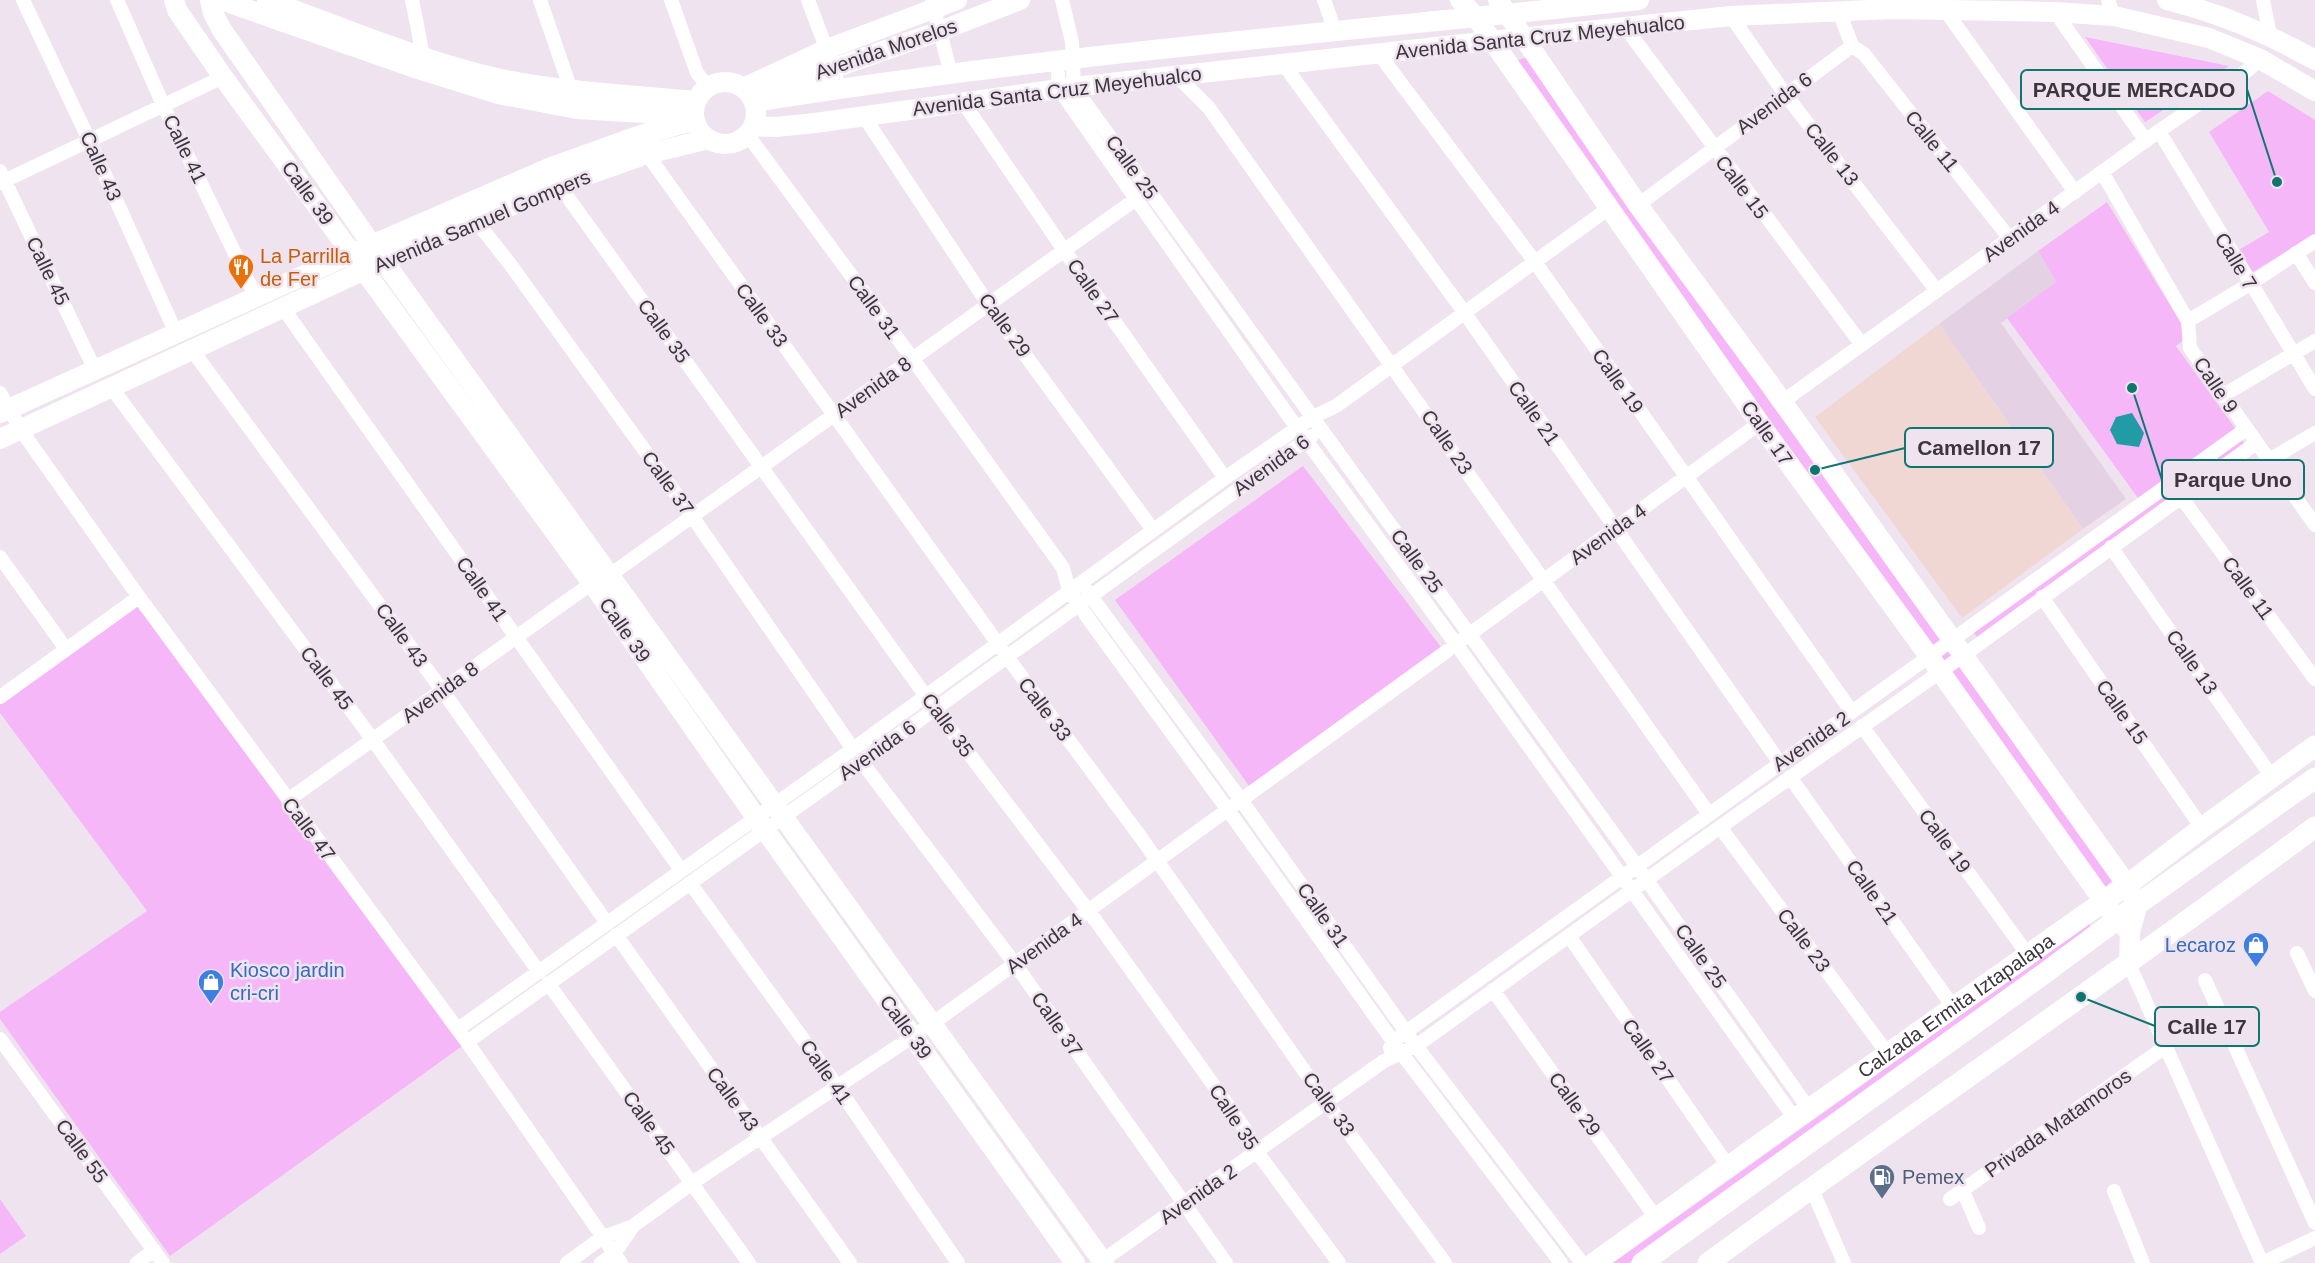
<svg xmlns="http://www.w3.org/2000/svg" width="2315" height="1263" viewBox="0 0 2315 1263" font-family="Arial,sans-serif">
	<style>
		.built { fill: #e4d2e4 }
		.education { fill: #f1d7d4 }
		.green { fill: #f5b7f8 }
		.water { fill: #219ca6 }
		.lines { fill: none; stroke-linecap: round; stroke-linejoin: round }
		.street { stroke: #fff; stroke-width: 14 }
		.secondary { stroke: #fff; stroke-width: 20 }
		.primary { stroke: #fff; stroke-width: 21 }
		.labels { text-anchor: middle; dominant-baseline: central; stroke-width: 5; stroke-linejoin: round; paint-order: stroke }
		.street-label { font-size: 20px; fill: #3b363b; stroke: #efe3f0 }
		.food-label { font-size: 20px; fill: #c56008; stroke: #efe3f0; text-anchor: start }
		.shop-label { font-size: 20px; fill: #366cbe; stroke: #efe3f0; text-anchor: end }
		.service-label { font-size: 20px; fill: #4e5e75; stroke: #efe3f0; text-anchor: start }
		.leader { fill: none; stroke: #0f766e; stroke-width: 2 }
		.callout-dot { fill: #0f766e; stroke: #efe3f0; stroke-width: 2 }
		.callout { fill: #efe3f0; stroke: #0f766e; stroke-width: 2 }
		.callout-label { font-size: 21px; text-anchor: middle; font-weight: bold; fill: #3b363b }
	</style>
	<rect width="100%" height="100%" fill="#efe3f0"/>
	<path class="built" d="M2038,251L2056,282L2001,323L2126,499L2083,529L1939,324Z"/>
	<path class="education" d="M1939,324L2083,529L1962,618L1815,417Z"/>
	<path class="green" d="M2085,37L2229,66L2145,122Z
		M1531,56L2114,879L2102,890L1515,61Z
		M2268,91L2315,120V234L2251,273L2237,251L2269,232L2209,132Z
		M2107,202L2189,336L2176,346L2237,431L2138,498L2007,318L2056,282L2038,251Z
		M2239,437L2247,446L1978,639L1973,631Z
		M1303,466L1447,655L1249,786L1115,600Z
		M137,603L465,1044L170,1256L0,1019V1012L147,911L0,713V701Z
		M2089,923L2092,932L1629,1263H1613Z
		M0,1199L26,1236L0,1254Z"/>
	<path class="water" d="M2132,413L2144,433L2139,447L2117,444L2110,430L2116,417Z"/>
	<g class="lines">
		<path class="street" d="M23,0L89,140L176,333
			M117,0L164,107L256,297
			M412,0L423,56
			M540,0L571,90
			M671,0L697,73L708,87
			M808,0L833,66L839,88
			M1062,0L1072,42L1074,87L1631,858L1809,1109
			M1324,0L1335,31
			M2108,0L2114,16
			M2263,0L2270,35
			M932,2L951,74
			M1945,10L2075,192
			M1839,11L1852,46
			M2055,12L2146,141
			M1731,16L1785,94L1937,291
			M1625,27L1862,345
			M1852,46L1864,54L2010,239
			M1379,54L1535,262L1852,712
			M1057,60L1059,89L1136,199L1297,428L1456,644L1795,1119
			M1284,65L1464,312L1780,763
			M1177,76L1209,108L1709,814
			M963,102L1064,250L1225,478
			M863,115L988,304L1153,530
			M2159,131L2315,389
			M747,134L912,358L1063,568L1069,590L1090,621L1228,810L1402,1054L1561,1263
			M647,154L1016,669L1142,839L1326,1102L1445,1263
			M0,171L95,370
			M2102,172L2188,321L2190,348L2315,525
			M0,183L223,77
			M559,185L935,709L1096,921L1245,1129L1257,1152L1339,1263
			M1638,205L1852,46
			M476,221L510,264L692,516L853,749
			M2296,253L2315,283
			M283,308L681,870
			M2188,321L2250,284L2315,241
			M192,350L442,690L607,923
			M111,387L373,740L539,972
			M0,393L21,430L139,597L467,1042L621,1263
			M2222,396L2315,341
			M1782,402L2159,131L2248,70L2260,59
			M2269,460L2315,433
			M2181,497L2315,679
			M2111,547L2272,777
			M0,557L66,649
			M610,575L1136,199
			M1087,591L1241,800L1416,1046L1582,1263
			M2042,597L2202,828
			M1463,639L1760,423
			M0,697L139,597
			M1862,726L2028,955
			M861,761L1015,964L1226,1263
			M1790,777L1954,1008
			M288,800L592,583
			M1720,827L1888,1054
			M690,883L837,1086L958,1263
			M616,935L850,1263
			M1569,936L1728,1166
			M2297,953L2315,991
			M2129,964L2262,1263
			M2205,980L2315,1223
			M548,983L749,1263
			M1493,990L1656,1218
			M458,1029L853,749L1225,478L1313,417L1336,406L1609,208
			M0,1039L163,1263
			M467,1042L935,709L1312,436
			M1390,1048L1393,1042L1406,1032L2246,429
			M1811,1187L1844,1263
			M1963,1191L1979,1228
			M2114,1191L2143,1263
			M1950,1199L2165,1047
			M137,1263L154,1250
			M567,1263L603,1237L633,1226L692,1183L933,1023L1447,651
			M601,1263L614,1254L633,1226
			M1099,1263L1384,1061L1416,1046L1720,827L1964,655L2256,443
			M2262,1263L2315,1238"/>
		<path class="secondary" d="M174,0L177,10L223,77L592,583L755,816L1075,1263
			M210,0L213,13L222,30L372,245L1104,1263
			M221,0L418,69L498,94L577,109L693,116
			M267,0C342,27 424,62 501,79C565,92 631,95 696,101
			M1460,0L1475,16L1768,435L1929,656L2117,920L2129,931
			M1498,0L1638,205L1769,383L2127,885L2138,904L2130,932L2129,964
			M2167,0C2222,14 2266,33 2315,60
			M694 113a31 31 0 1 1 62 0a31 31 0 1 1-62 0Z
			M743,88L827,49L957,0
			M765,92L940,31L1020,0
			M754,102C1047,55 1344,32 1639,0
			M753,126L776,127L815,123L1074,87L1491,41L1731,16L1893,9L2055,12L2114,16L2209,38L2260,59L2315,91
			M0,413L353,253L549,168L638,136L695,120
			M0,439L384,261L559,185L647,154L708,139"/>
		<g class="primary">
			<path id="s1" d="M1594,1263L1795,1119L2127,885L2202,828L2315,746"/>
			<path d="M1642,1263L2038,978L2138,904L2315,778"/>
			<path d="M1708,1263C1909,1116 2115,976 2315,827"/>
		</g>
	</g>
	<defs>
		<g id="restaurant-pin" transform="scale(1.35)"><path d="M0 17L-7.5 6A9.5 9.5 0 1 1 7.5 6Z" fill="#e8710a" stroke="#efe3f0"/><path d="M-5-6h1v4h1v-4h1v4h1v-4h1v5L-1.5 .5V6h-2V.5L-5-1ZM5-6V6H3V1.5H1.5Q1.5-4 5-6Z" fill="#fff"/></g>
		<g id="shop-pin" transform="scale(1.35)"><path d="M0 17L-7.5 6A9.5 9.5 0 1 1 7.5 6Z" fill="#3f7fe0" stroke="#efe3f0"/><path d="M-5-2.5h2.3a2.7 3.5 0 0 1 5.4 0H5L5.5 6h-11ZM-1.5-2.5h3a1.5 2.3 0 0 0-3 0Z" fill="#fff"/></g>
		<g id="fuel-pin" transform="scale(1.35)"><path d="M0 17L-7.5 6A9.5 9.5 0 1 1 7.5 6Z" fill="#5c6f8a" stroke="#efe3f0"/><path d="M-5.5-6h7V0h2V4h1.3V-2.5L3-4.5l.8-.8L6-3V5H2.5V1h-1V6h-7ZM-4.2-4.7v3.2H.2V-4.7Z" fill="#fff"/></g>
	</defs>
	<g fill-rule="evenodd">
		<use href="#restaurant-pin" x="241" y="267"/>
		<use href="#shop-pin" x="2256" y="945"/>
		<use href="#shop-pin" x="211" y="982"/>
		<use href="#fuel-pin" x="1882" y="1177"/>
	</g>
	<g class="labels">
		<g class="street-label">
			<text transform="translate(1540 37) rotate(-6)">Avenida Santa Cruz Meyehualco</text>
			<text transform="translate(886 49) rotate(-19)">Avenida Morelos</text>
			<text transform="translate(1057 91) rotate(-7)">Avenida Santa Cruz Meyehualco</text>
			<text transform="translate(1774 103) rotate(-37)">Avenida 6</text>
			<text transform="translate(1932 141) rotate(51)">Calle 11</text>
			<text transform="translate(185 149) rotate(64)">Calle 41</text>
			<text transform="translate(1832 154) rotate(52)">Calle 13</text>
			<text transform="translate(101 166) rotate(66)">Calle 43</text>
			<text transform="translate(1132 167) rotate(54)">Calle 25</text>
			<text transform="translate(1742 187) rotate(53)">Calle 15</text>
			<text transform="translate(308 193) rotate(54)">Calle 39</text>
			<text transform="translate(482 221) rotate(-23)">Avenida Samuel Gompers</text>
			<text transform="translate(2021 231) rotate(-36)">Avenida 4</text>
			<text transform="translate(2236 261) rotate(59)">Calle 7</text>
			<text transform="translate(48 271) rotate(64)">Calle 45</text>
			<text transform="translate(1093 291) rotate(55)">Calle 27</text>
			<text transform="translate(874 307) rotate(54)">Calle 31</text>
			<text transform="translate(762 315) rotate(54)">Calle 33</text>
			<text transform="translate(1005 325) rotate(54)">Calle 29</text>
			<text transform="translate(664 331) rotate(54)">Calle 35</text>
			<text transform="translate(1618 381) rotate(55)">Calle 19</text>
			<text transform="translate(2216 385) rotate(56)">Calle 9</text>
			<text transform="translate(873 387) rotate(-36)">Avenida 8</text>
			<text transform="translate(1534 413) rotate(55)">Calle 21</text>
			<text transform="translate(1767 433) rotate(55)">Calle 17</text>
			<text transform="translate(1447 442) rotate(55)">Calle 23</text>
			<text transform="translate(1271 465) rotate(-36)">Avenida 6</text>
			<text transform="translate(668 483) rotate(54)">Calle 37</text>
			<text transform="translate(1608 534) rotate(-36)">Avenida 4</text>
			<text transform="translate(1417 561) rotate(54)">Calle 25</text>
			<text transform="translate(2248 588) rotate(54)">Calle 11</text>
			<text transform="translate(482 589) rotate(55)">Calle 41</text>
			<text transform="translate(625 630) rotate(55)">Calle 39</text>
			<text transform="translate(402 635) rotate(54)">Calle 43</text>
			<text transform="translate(2192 662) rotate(55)">Calle 13</text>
			<text transform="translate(327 678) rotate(53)">Calle 45</text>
			<text transform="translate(440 692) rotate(-36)">Avenida 8</text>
			<text transform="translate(1045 709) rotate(53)">Calle 33</text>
			<text transform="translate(2122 712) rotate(55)">Calle 15</text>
			<text transform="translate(948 725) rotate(54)">Calle 35</text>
			<text transform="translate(1811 741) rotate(-35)">Avenida 2</text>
			<text transform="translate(877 750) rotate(-35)">Avenida 6</text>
			<text transform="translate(309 829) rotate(53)">Calle 47</text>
			<text transform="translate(1945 841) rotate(54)">Calle 19</text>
			<text transform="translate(1872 892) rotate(55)">Calle 21</text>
			<text transform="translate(1323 915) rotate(55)">Calle 31</text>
			<text transform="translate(1804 940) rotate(53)">Calle 23</text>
			<text transform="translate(1044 943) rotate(-36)">Avenida 4</text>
			<text transform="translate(1701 956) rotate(55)">Calle 25</text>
			<text stroke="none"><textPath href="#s1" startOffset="444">Calzada Ermita Iztapalapa</textPath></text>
			<text transform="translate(1057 1024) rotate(55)">Calle 37</text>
			<text transform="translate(906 1027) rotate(54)">Calle 39</text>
			<text transform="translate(1648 1051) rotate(55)">Calle 27</text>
			<text transform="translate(826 1072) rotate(55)">Calle 41</text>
			<text transform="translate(733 1099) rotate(54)">Calle 43</text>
			<text transform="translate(1329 1104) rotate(54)">Calle 33</text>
			<text transform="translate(1575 1104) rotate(54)">Calle 29</text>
			<text transform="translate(1234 1117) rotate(57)">Calle 35</text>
			<text transform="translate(649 1123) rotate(54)">Calle 45</text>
			<text transform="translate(2058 1123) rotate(-35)">Privada Matamoros</text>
			<text transform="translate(82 1151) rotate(54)">Calle 55</text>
			<text transform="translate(1198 1194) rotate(-35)">Avenida 2</text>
		</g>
		<g class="food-label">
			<text x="260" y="256">La Parrilla<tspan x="260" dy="23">de Fer</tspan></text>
		</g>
		<g class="shop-label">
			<text x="2236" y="945">Lecaroz</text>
			<text x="230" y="970" text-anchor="start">Kiosco jardin<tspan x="230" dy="23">cri-cri</tspan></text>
		</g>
		<g class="service-label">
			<text x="1902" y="1177">Pemex</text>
		</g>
	</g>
	<path class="leader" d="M2277 182L2247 89M1815 470L1905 448M2132 388L2162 480M2081 997L2155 1026"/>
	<g class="callout-dot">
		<circle cx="2277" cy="182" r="6"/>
		<circle cx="1815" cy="470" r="6"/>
		<circle cx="2132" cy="388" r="6"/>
		<circle cx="2081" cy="997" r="6"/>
	</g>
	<g class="callout">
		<rect x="2021" y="70" width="226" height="39" rx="6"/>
		<rect x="1905" y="428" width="148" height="39" rx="6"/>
		<rect x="2162" y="460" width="142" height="39" rx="6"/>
		<rect x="2155" y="1007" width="104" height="39" rx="6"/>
	</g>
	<g class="callout-label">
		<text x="2134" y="97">PARQUE MERCADO</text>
		<text x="1979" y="455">Camellon 17</text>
		<text x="2233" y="487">Parque Uno</text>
		<text x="2207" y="1034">Calle 17</text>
	</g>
</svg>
